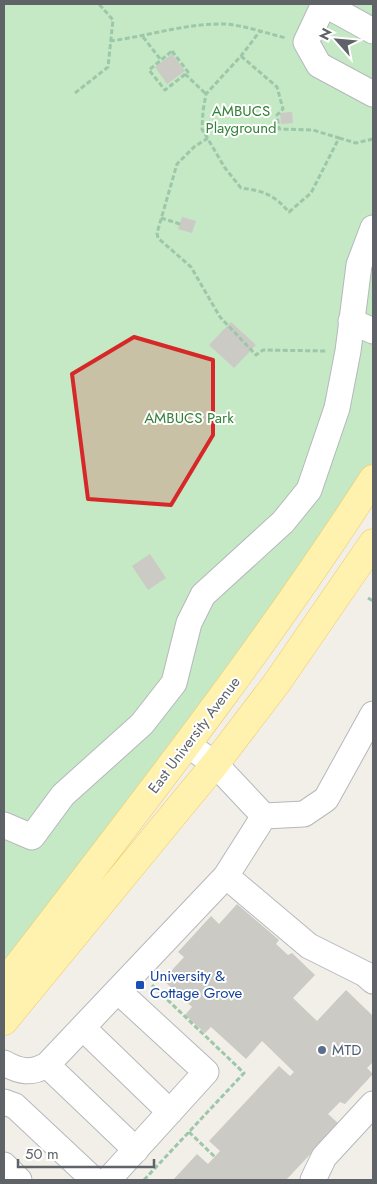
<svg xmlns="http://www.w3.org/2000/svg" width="377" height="1184" viewBox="0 0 377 1184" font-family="Jost,sans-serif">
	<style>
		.green { fill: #c5e8c5 }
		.building { fill: #cccac5 }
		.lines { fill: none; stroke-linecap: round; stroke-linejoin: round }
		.minor-casing { stroke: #b5b8bc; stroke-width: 27 }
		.major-casing { stroke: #f2c960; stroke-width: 29 }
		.path { stroke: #9cc7a9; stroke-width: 3; stroke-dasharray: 5 2.5; stroke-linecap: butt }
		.minor { stroke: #fff; stroke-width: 25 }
		.major { stroke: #fff2af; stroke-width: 28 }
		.marked { fill: #d62828; fill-opacity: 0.2; stroke: #d62828; stroke-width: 4; stroke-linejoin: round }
		.transit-dot { fill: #1a4fb4; stroke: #fff; stroke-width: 2 }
		.service-dot { fill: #5c6f8a; stroke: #fff; stroke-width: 2 }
		.labels { text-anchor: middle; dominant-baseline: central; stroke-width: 4; stroke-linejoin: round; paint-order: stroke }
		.park-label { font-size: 15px; fill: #348238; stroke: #fff }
		.street-label { font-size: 15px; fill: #5f6368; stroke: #fff }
		.transit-label { font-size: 15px; fill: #164399; stroke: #fff; text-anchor: start }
		.service-label { font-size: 15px; fill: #4e5e75; stroke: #fff; text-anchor: start }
	</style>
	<rect width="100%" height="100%" fill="#f1efe8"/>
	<path class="green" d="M4,4H373V479L4,983Z"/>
	<path class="building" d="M172,54L185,71L167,84L155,67Z
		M292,112L293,123L281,124L280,113Z
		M182,217L196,221L192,233L178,229Z
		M231,322L256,345L234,368L209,345Z
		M150,554L166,578L148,590L132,566Z
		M237,904L279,940L276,944L288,955L292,953L315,975L293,998L317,1021L346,990L373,1016V1062L367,1068L373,1074L345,1104L340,1102L328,1114L339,1124L286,1180H173L197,1154L208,1164L220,1151L209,1141L279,1066L290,1076L294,1072L262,1041L246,1059L211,1027L205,1033L185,1015L192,1007L163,980L184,957L178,952L211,916L219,924Z"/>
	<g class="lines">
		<g class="minor-casing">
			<path id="minor" d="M373,31L324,4L306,42L319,65L373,94
				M351,321L373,331
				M264,816L304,814L326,799L373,714
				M4,825L32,837L63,795L142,724L174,683L189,623L203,595L283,522L309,490L337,408L348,351L359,265L373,228
				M226,876L309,946L365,974L373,981
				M83,1028L170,1112
				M4,1063C20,1072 31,1074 47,1065L226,876L264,816L215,764L188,745
				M47,1065L136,1150
				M4,1102L15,1106L94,1180
				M4,1165L19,1180
				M108,1180L206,1072L118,991
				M313,1180L324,1157L373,1104"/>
		</g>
		<g class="major-casing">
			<path id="major" d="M4,984C131,818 260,655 373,479
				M4,1021L215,764L276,684L373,543"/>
		</g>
		<path class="path" d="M143,37L161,60
			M110,41C148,36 187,23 226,24C246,26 266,33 286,38
			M172,51L188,72L165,90L149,70Z
			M241,56L277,87L283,109L277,115L279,129L313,130L339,138L311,193L289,212C273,194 264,191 241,188L225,168L202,129L203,111L206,94L241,56L260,31
			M185,74L206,94
			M75,93L108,67L113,20L99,4
			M208,138L194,147L177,164L157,233L158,238L191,267L220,317L256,355L263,350L327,351
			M339,138L356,143L373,139
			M161,218L180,224
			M368,598L373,601
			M189,1132L215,1157
			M144,1180L244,1073L152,985"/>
		<use href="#minor" class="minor"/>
		<use href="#major" class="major"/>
	</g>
	<path class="marked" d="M134,337L213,360V435L171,505L88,499L72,374Z"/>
	<rect class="transit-dot" x="135" y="980" width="10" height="10" rx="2.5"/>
	<circle class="service-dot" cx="322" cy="1050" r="5"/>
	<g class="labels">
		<g class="park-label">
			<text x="241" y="111">AMBUCS<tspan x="241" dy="17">Playground</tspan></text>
			<text x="189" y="418">AMBUCS Park</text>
		</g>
		<g class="street-label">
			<text transform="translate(194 735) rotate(-53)">East University Avenue</text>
		</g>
		<g class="transit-label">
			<text x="150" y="976">University &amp;<tspan x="150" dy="17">Cottage Grove</tspan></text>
		</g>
		<g class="service-label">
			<text x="332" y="1050">MTD</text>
		</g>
	</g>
	<rect width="377" height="1184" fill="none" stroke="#5f6368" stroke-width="10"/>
	<g transform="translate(337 40) rotate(297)" stroke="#ffffff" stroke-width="4" paint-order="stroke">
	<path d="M0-4L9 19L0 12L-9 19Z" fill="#5f6368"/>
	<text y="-8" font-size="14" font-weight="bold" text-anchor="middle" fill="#5f6368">N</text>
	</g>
	<path d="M18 1159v8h136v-8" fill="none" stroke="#5f6368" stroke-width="2.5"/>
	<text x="25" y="1159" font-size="15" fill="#5f6368" stroke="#ffffff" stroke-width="4" paint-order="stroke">50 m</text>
</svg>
